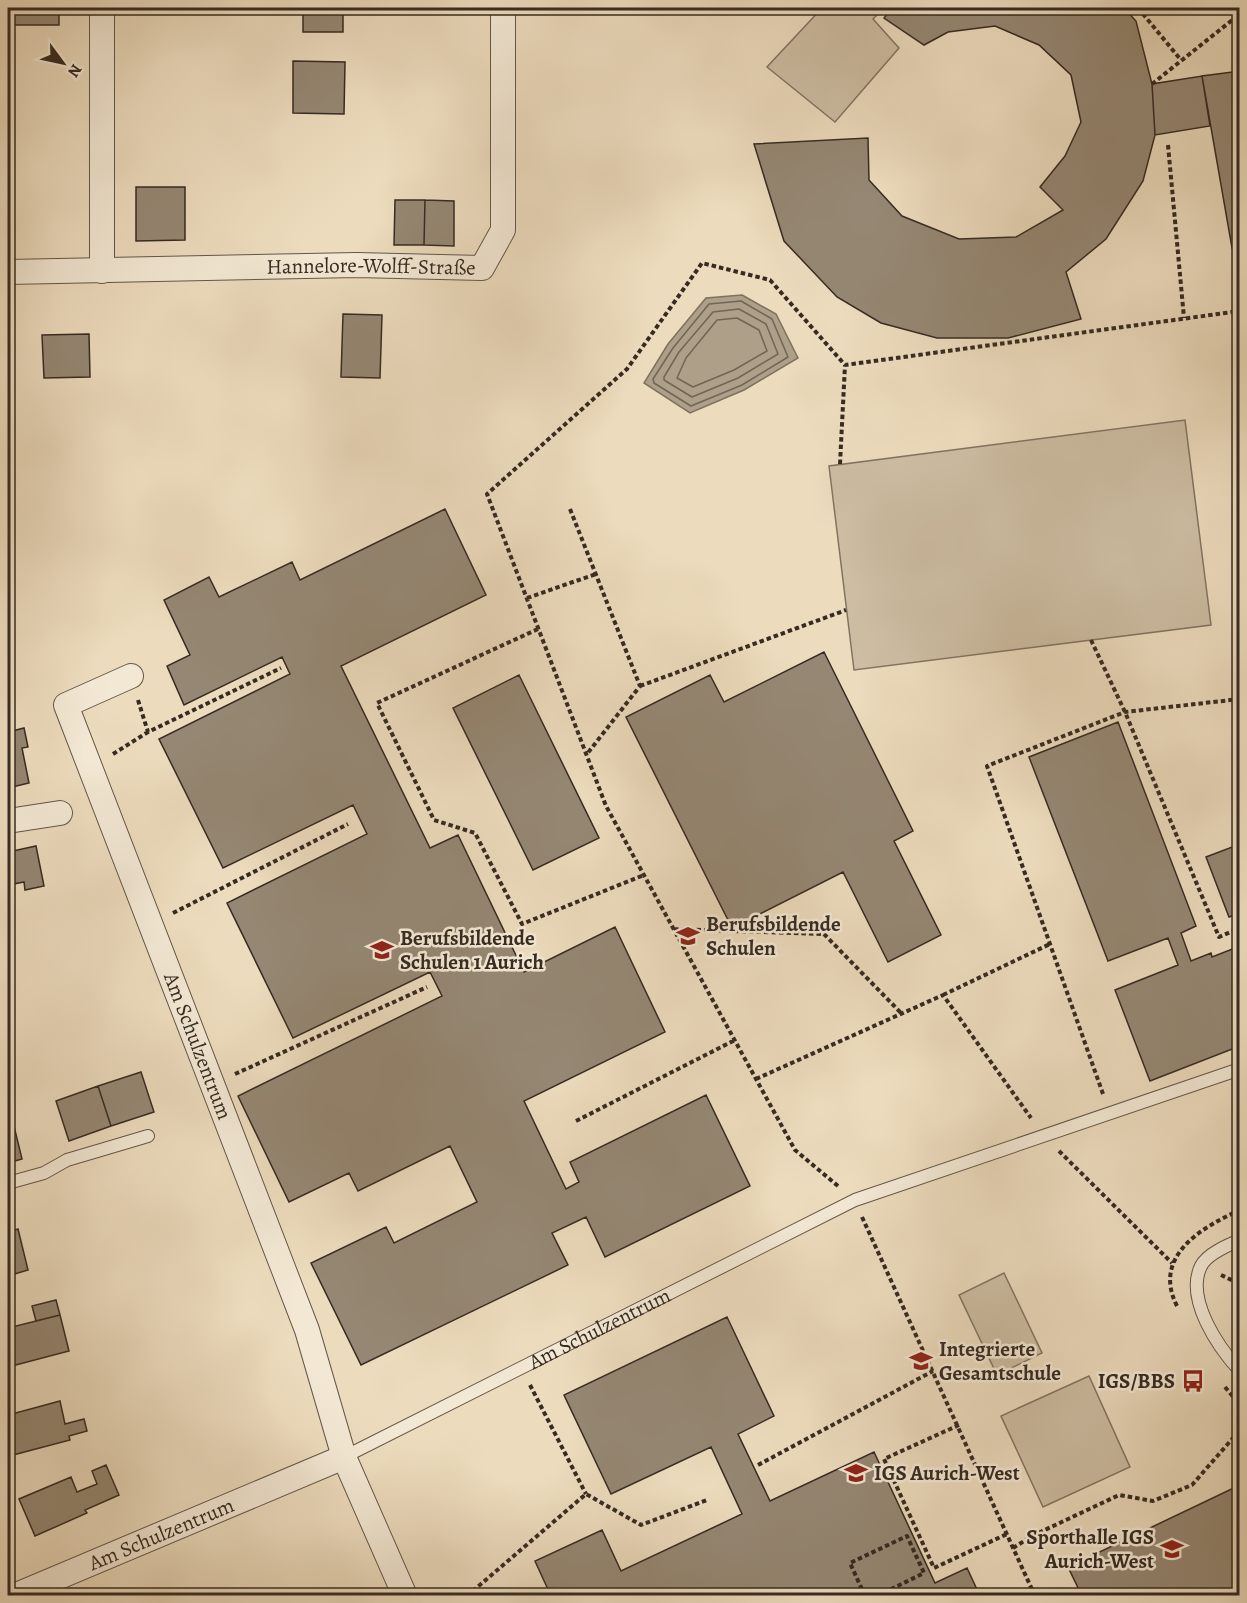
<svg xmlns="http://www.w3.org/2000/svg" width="1247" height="1603" viewBox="0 0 1247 1603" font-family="Alegreya,serif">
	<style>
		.green { fill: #cdbda3; stroke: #827462; stroke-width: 1.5 }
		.water { fill: #ae9f88; stroke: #7e715f; stroke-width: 1.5 }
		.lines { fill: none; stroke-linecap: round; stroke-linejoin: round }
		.shore { stroke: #726555; stroke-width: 1.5 }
		.building { fill: #958773; stroke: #362b22; stroke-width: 1.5 }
		.lane-casing { stroke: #645749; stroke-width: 14 }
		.street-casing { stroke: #645749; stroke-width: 26 }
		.path { stroke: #362b22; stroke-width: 4; stroke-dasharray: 4.5 3; stroke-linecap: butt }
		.lane { stroke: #f3e8d4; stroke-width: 12 }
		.street { stroke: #f3e8d4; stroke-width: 24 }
		.labels { text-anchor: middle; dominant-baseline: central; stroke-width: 5; stroke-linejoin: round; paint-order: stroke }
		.street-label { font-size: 21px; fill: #362b22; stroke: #f3e8d4 }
		.poi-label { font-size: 21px; font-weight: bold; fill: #362b22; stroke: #f3e8d4; text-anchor: start }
	</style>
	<rect width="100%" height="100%" fill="#ecdbbd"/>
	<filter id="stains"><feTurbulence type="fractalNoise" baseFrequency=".00333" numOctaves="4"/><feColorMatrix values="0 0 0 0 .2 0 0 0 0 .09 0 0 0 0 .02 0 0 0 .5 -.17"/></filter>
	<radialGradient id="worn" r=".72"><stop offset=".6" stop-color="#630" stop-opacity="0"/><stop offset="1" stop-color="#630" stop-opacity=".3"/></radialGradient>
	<path class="green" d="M822,8H884L873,19L899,48L835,122L767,67Z
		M1185,420L1211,625L854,670L829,466Z
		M1004,1273L1042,1353L997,1375L959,1295Z
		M1089,1376L1130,1467L1043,1507L1001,1416Z"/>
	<path class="water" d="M742,295L776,314L798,358L744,390L690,413L644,383L668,344L706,298Z"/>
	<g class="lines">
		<path class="shore" d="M741,301L772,319L788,357L742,385L691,406L654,383L653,379L673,348L709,304Z
			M739,309L766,324L778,354L738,378L692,397L664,380V377L679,352L713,312Z
			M737,318L759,330L767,351L734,370L693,387L677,378L686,358L717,320Z"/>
	</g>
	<path class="building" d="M8,8H59V25H8Z
		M303,8H343V32H303Z
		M892,8H1124L1136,21L1152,84L1155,135L1143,181L1106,239L1066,272L1081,319L1008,338H937L881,323L837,297L784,241L754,144L868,138L869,180L902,216L959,239L1016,237L1063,210L1040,187L1065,156L1081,122L1071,75L1039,45L995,26L948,32L924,45L884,18Z
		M293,61L345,62L344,114L293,113Z
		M1240,71V247L1232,248L1202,76Z
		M1202,76L1210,126L1155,135L1152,84Z
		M136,187H185V240L136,241Z
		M395,200H425L424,245H394Z
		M425,200L454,201V246L424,245Z
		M343,314L382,315L380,378L341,377Z
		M89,334L90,377L44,378L42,335Z
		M445,509L486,595L341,666L430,848L458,835L524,972L615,927L665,1032L524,1101L566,1189L579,1182L570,1162L706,1095L750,1186L605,1257L586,1217L552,1233L568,1265L361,1365L311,1263L386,1227L394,1243L477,1202L450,1146L358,1191L349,1173L289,1202L238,1096L442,996L430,972L293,1038L227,903L367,834L353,805L223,868L159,739L290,674L282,657L184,705L167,666L190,655L164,600L209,577L219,597L292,562L300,580Z
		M824,652L913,831L894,841L941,935L888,962L843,872L732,928L626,717L710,675L724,702Z
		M519,675L599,838L533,870L453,708Z
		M1118,722L1196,926L1181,933L1191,961L1211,953L1212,957L1240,946V1046L1150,1081L1115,990L1178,965L1168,938L1108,961L1029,757Z
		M24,728L28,747L22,748L29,783L8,788V732Z
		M1240,844V913L1229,917L1206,857Z
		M36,846L44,886L25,890L24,882L8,885V852Z
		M141,1072L154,1112L111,1126L98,1086Z
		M98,1086L111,1126L69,1141L56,1101Z
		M11,1114L22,1159L8,1163V1115Z
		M18,1229L28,1270L8,1276V1232Z
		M56,1300L60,1315L36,1321L32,1306Z
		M60,1315L69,1351L8,1367V1328Z
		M727,1317L774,1416L738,1434L770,1501L874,1452L935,1583L967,1568L980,1596H551L535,1561L602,1530L621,1571L742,1514L711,1447L611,1494L564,1395Z
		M60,1401L65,1424L84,1419L87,1431L69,1436L70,1440L13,1455L8,1433V1415Z
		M106,1465L119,1495L85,1510L87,1513L35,1536L19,1499L71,1477L77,1492L97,1484L92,1471Z
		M1240,1485V1596H1082L1068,1567Z"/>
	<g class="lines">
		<g class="lane-casing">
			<g id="lane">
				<path d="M8,1183L44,1173L67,1160L148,1136"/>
				<path d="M1240,1240C1228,1245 1207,1254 1201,1266C1185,1299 1218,1347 1240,1371"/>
				<path id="s1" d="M344,1457L855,1200L1240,1069"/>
			</g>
		</g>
		<g class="street-casing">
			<g id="street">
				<path d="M102,8V271"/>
				<path id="s2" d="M8,272L357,265L482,268L503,230V8"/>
				<path d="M8,821L60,813"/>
				<path d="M344,1457L405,1596"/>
				<path id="s3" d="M14,1596L344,1457L307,1330L66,705L131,676"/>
			</g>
		</g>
		<path class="path" d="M1138,8L1181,60
			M1152,84L1231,21L1240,19
			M1168,145L1184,318
			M840,464L845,365
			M570,509L640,686L587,754
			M527,598L596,574
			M538,629L377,703L434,820L475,833L522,924L644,875
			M1091,640L1125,712L1219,937L1240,928
			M640,686L846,610
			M138,700L148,732L281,668
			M113,754L148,732
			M173,913L348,824
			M674,929L824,934L902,1014
			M943,995L1050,944
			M235,1074L427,987
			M756,1079L943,995L1031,1118
			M1103,1094L987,766L1125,712L1240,699
			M576,1121L735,1040
			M1059,1151L1172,1263
			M838,1186L795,1150L606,806L487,494L627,369L702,263L770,280L845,365L1240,311
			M862,1217L1035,1596
			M1221,1275L1240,1284
			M1177,1306C1152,1257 1200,1228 1240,1210
			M530,1385L586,1494
			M1225,1387L1240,1405
			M959,1425L884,1459L934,1568L1007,1534
			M758,1465L933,1371
			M1013,1548L1032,1536L1119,1495L1153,1501L1192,1485L1240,1430
			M467,1596L586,1494L641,1525L707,1500
			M865,1596L850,1563L907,1536L924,1573L877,1596"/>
		<use href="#lane" class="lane"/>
		<use href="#street" class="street"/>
	</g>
	<defs>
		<g id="school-bare" transform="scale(1.8)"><path d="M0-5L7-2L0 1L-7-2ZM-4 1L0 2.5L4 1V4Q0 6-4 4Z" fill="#8f2418" stroke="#f3e8d4" stroke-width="2.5" paint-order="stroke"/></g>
		<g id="bus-bare" transform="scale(1.8)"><path d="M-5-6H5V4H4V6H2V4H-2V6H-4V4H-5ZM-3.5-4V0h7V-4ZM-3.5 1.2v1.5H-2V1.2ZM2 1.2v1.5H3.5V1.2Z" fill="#8f2418" stroke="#f3e8d4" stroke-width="2.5" paint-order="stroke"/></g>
	</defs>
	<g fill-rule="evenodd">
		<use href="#school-bare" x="688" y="936"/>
		<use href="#school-bare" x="382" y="950"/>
		<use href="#school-bare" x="921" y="1361"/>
		<use href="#bus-bare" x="1193" y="1381"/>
		<use href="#school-bare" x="856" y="1473"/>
		<use href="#school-bare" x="1172" y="1549"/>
	</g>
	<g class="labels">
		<g class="street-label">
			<text stroke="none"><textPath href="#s2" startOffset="363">Hannelore-Wolff-Straße</textPath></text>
			<text transform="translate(198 1046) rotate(69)">Am Schulzentrum</text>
			<text stroke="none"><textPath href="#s1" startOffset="286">Am Schulzentrum</textPath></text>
			<text stroke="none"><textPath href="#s3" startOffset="160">Am Schulzentrum</textPath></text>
		</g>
		<g class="poi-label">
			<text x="706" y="924">Berufsbildende<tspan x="706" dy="24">Schulen</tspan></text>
			<text x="400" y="938">Berufsbildende<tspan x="400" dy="24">Schulen 1 Aurich</tspan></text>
			<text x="939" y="1349">Integrierte<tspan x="939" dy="24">Gesamtschule</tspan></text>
			<text x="1175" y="1381" text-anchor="end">IGS/BBS</text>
			<text x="874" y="1473">IGS Aurich-West</text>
			<text x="1154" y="1537" text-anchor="end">Sporthalle IGS<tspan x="1154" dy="24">Aurich-West</tspan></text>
		</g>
	</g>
	<rect width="1247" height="1603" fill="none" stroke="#ecdbbd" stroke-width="30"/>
	<rect x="9" y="9" width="1229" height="1585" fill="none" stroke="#362b22" stroke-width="3"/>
	<rect x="15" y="15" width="1217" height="1573" fill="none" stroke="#362b22" stroke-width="1.5"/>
	<g transform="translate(63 63) rotate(123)" stroke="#f3e8d4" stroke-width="4.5" paint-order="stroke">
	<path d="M0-4.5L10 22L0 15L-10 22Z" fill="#362b22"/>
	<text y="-9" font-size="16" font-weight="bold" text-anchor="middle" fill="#362b22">N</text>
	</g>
	<rect width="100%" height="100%" filter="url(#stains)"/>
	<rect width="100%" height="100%" fill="url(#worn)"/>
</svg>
